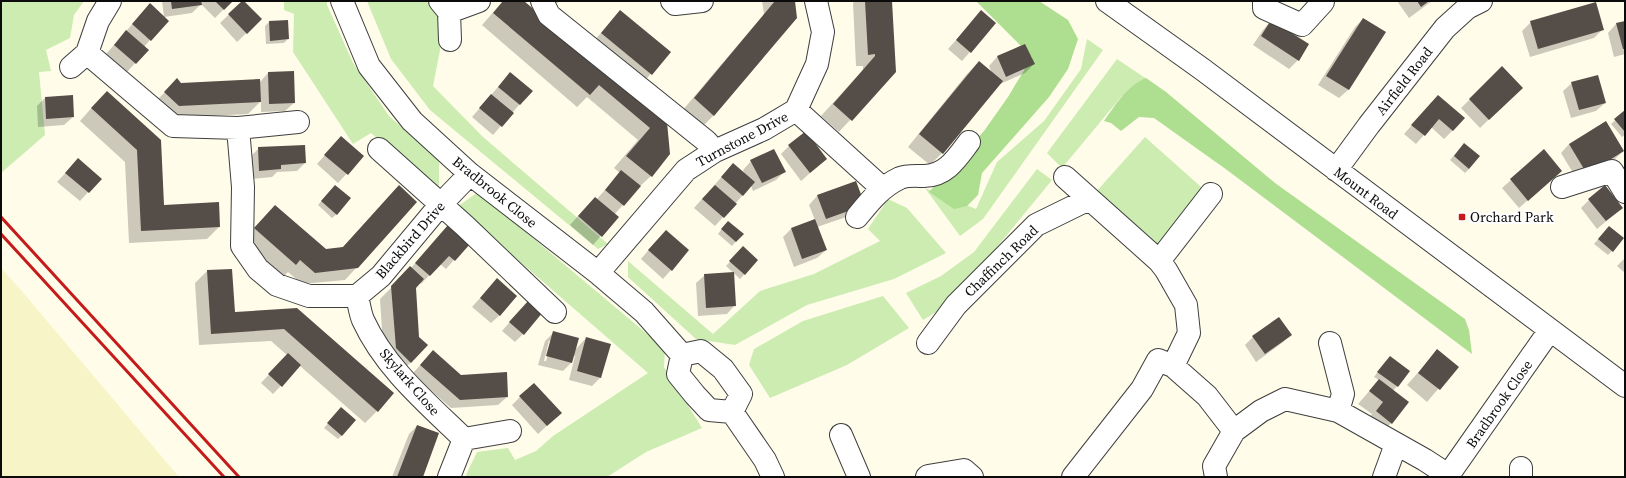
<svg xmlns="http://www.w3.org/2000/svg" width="1626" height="478" viewBox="0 0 1626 478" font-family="'Source Serif 4',serif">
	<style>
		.farmland { fill: #f7f5c8 }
		.green { fill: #ccecb1 }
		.forest { fill: #aede8f }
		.shadow { fill: #0003; fill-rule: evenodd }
		.building { fill: #554d47 }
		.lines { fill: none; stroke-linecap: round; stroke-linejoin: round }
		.minor-casing { stroke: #3e3e3e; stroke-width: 24 }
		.minor { stroke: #fff; stroke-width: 22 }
		.rail { stroke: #c51b1a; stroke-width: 3 }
		.poi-dot { fill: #c51b1a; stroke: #fff; stroke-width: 1.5 }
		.labels { text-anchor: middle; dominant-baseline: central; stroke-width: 4; stroke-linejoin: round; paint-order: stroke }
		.street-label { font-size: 14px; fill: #0b0b0b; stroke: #fff }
		.poi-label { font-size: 14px; fill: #0b0b0b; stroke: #fff; text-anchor: start }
	</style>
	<rect width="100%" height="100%" fill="#fffcea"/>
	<path class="farmland" d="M1,268L20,289L179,477H1Z"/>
	<path class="green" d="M1,1H84L74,15L70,38L46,50L51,71L39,72L45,135L1,173Z
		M284,1H327V5L353,63L389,116L439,160V191L371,133L353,144L293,52L294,14L284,10Z
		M367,1H432L442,13V40L433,86L483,137L608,244L598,249L430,110L391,59Z
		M1087,39L1103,50L983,219L960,236L925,188L976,209L997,162L1044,121L1081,69Z
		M1117,59L1154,84L1121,97L1062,168L1047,153Z
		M1145,137L1209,194L1158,250L1095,193Z
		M1037,169L1052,180L951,303L923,320L906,293L941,276L974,252Z
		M478,192L665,349L664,367L702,428L646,452L607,477H467L466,475L477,452L508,448L515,460L536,451L553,436L648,373L457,207Z
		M888,199L907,208L946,253L894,279L807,305L735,345L696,339L628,277V261L713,334L760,291L814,274L880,241L868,229Z
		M883,296L909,328L847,365L770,398L749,365L754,349L803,321Z"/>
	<path class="forest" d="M976,1H1039L1068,20L1078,39L1068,69L1049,97L982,173L978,195L967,206L954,209L929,192L984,131L1008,97L1032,57Z
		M1146,78L1166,92L1275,183L1465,319L1469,330L1472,354L1227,170L1154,118L1139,117L1121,131L1111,123L1104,121C1116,104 1127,86 1146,78Z"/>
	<path class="shadow" d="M162,1H232L215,18L201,4L192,13L164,17Z
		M243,1L261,19L237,42L220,23Z
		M503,1H523L666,122L651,176L638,188L614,215L617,217L593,245L570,225L586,207L595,198L596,200L620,173L614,168L638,140L587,97L577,107L482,25Z
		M550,1H561L553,5Z
		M762,1H794L714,115L702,127L682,111L764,14Z
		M855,1H891L895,71L839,132L821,116L863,70V66H856L853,3Z
		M1397,1H1432L1409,18Z
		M620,11L669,52L643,83L593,42Z
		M981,12L995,23L962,61L948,49Z
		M142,13L150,40L144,47L147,50L127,72L106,54Z
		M1363,19L1384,33L1348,90L1339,98L1318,85L1355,27Z
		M287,21L288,39L284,43L266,44L265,26L269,22Z
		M1271,21L1308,45L1298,60L1289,69L1253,45L1263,30Z
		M1531,22L1603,29L1594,38L1530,57L1522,31Z
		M1625,22V54L1614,57L1608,33L1616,24Z
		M1025,45L1034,64L1025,73L998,85L942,153L930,165L908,147L967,74L979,62L992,73L989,66L997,57Z
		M1502,68L1521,88L1480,128L1461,108Z
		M268,73L294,103L285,111L261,112V101L248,114L167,118L153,104L165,92L181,84L259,83Z
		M510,73L531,91L493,135L472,117Z
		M1572,83L1605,103L1596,111L1571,118L1563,91Z
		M1438,96L1453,130L1444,139L1431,127L1416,144L1404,134Z
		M45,98L73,117L64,125L38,127L37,106Z
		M95,104L160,140L163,206L219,227L207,239L129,243L125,162L80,121Z
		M1625,111V135L1622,137L1611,124Z
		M341,137L363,156L338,183L317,164Z
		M1569,144L1623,151L1615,159L1578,181L1561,153Z
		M789,146L826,159L801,181L781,154Z
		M259,148L305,163L297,171L277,172L272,177L251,179L250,157Z
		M1460,148L1469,169L1465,173L1450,160Z
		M1544,151L1561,171L1519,208L1502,188Z
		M751,161L785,171L776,180L753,191L751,186L715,226L694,208L725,173L745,175L743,170Z
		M70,168L100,179L80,201L57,182Z
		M399,187L357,267L345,280L302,284L288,272L283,277L243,241L275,206L325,250L342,248Z
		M331,190L337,214L332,218L318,205Z
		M817,196L855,214L817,227L826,250L817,258L794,267L783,237L791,229L815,220L809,205Z
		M1589,200L1622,208L1597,229L1581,208Z
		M724,226L742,234L732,246L718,234Z
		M1605,231L1612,251L1608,255L1594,244Z
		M440,235L454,260L446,269L440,264L421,284L420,283L415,288L411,362L399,374L384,361L380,299L411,268Z
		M657,240L671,270L663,279L641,259Z
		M739,252L757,261L740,279L726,266Z
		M1625,258V273L1617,266Z
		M207,271L234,313L297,309L377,411L365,423L300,366L273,394L261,383L287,355L271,341L199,345L195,283Z
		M705,275L735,305L727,314L698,316L696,283Z
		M489,288L500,315L491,323L472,307Z
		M521,309L523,334L515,342L502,331Z
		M554,332L575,350L586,338L610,345L600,378L592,386L569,380L575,356L573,355L571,363L563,371L538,365L545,341ZM549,341H552L546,361H544Z
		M1291,335L1282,343L1256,362L1245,345L1253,337Z
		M1437,351L1457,367L1427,402L1407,385Z
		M425,360L507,397L498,405L451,408L412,374Z
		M1386,361L1409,371L1393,391L1391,423L1379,435L1364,424L1372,414L1358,404L1379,380L1374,377Z
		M520,397L552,421L538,434L512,405Z
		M337,413L342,435L338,439L324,428Z
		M417,426L422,477H392L409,434Z"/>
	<path class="building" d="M171,1H201L202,5L172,9Z
		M215,1H233L224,10Z
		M242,1H244L262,19L247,34L228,14Z
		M503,1H524L667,122L670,154L652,177L626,156L650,128L599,85L590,95L493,13Z
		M775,1H795L797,18L714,116L694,98Z
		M865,1H892L896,72L852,121L833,104L875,56V54L868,55Z
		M1417,1H1429L1421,7Z
		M1596,2L1604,30L1538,49L1530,21Z
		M150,3L169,21L151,41L132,24Z
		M620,10L671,52L652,75L601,33Z
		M981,10L996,23L971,53L956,40Z
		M1363,18L1386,32L1349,90L1326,76Z
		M288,20L289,39L270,41L269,21Z
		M1271,20L1309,44L1299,61L1261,36Z
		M1625,21V49H1623L1616,23Z
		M126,30L149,50L136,64L114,45Z
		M1025,44L1035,64L1006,77L997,56Z
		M979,61L1003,81L943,154L919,134Z
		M1502,66L1523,88L1489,120L1469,99Z
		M294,71L295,103L269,104L268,72Z
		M510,72L533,91L520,105L498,87Z
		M1598,75L1606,103L1579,110L1571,82Z
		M177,78L181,83L260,79L261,102L179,106L164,92Z
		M107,91L161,140L164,205L219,202L220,227L141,231L137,150L91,108Z
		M491,94L514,113L502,127L479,108Z
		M73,95L74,117L46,119L45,97Z
		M1438,95L1465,118L1453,131L1439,119L1425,136L1411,125Z
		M1625,110V132L1614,119Z
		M1606,121L1624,151L1587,174L1569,144Z
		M806,131L827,159L810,173L788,145Z
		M341,136L364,156L348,175L324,155Z
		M1464,143L1480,156L1469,169L1454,156Z
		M305,145L306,163L281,165V169L259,171L258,147Z
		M774,149L786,172L762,183L750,160Z
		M1544,149L1562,171L1528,201L1510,179Z
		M78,158L102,179L89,193L65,173Z
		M733,163L755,182L743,196L721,177Z
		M621,170L641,186L624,206L605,190Z
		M856,181L865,205L826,219L817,195Z
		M335,185L351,198L337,215L321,201Z
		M399,185L417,202L358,268L315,273L300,260L296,265L254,228L275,205L326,249L343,247Z
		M715,185L737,204L724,218L702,199Z
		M1605,185L1623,208L1606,221L1588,199Z
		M595,197L619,217L602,237L578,216Z
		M815,219L827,250L802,259L791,228Z
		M728,221L744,234L736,242L721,229Z
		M448,225L470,244L455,261L449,256L430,276L415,263Z
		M1609,226L1624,238L1613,252L1598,239Z
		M666,230L689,250L672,271L648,250Z
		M743,246L758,260L745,275L729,261Z
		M410,266L424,279L416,288L419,337L428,345L411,363L396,348L391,286Z
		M232,269L235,312L297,308L394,393L378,412L284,329L211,334L207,270Z
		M734,272L736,306L706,308L704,274Z
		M497,278L517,296L500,316L480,298Z
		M529,300L543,312L524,335L509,322Z
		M1279,317L1292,335L1265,354L1252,336Z
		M553,331L579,338L572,363L546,356Z
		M586,337L611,344L601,378L577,371Z
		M1437,349L1459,367L1440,390L1418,373Z
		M433,350L461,375L507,372L508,397L460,400L420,365Z
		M288,353L301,365L282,387L268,374Z
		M1390,356L1410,371L1398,387L1377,372Z
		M1379,379L1409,402L1392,424L1376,411L1383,402L1369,391Z
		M534,383L562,413L547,426L519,396Z
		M341,407L356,420L342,436L327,423Z
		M417,425L439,433L423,477H397Z"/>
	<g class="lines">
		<g class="minor-casing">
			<path id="minor" d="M342,1L369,66L412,121L470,174L598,273L644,312L682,355
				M440,1L449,12L450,40
				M542,1L549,15L706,141L715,151
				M672,1L675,4L702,1
				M1107,1L1202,69L1625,386
				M1264,1V8L1302,25L1323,2
				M449,12L479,1
				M87,53L173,126L238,128L298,122
				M71,67L87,53L98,21L110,1
				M796,110L882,188
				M238,128L243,187L242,246L258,269L277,285L309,296H357L381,276L441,204L470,174
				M379,149L465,226L555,312
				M1336,170L1369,125L1445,28L1467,8L1481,1
				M1065,177L1159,261L1166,270L1186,305L1189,333L1173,366
				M1562,187L1612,171L1625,192
				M857,217C870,201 881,187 900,178C907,175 917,176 924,176C946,176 957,158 969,142
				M1159,261L1211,194
				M598,273L686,170L715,151L764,129L796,110L817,64L823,32L816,1
				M357,296C359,304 360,313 363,320C385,368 427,403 464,439
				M928,343L956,305L1036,225L1089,199
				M1330,343L1343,394L1338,411
				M682,355L701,351L723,369L741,394L732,412
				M682,355L678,374L695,395L709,410L732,412
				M732,412L765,460L773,477
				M841,435L859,477
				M1521,468V477
				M449,477L464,439L510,431
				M927,477L928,476L964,470L972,477
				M1073,477L1142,389L1158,360L1173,366L1207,396L1234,431
				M1216,477L1214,466L1234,431L1261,411L1285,399L1338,411L1425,460L1448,475
				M1384,477L1396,444
				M1447,477L1550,330"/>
		</g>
		<use href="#minor" class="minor"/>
		<path class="rail" d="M1,217L239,477
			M1,234L224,477"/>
	</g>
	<rect class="poi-dot" x="1458" y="213" width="8" height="8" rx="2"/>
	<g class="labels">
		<g class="street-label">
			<text transform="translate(1404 81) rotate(-52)">Airfield Road</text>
			<text transform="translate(742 139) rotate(-28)">Turnstone Drive</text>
			<text transform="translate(495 192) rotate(39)">Bradbrook Close</text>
			<text transform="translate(1366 193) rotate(37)">Mount Road</text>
			<text transform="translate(410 240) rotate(-49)">Blackbird Drive</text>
			<text transform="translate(1001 261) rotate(-44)">Chaffinch Road</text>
			<text transform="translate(410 382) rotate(49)">Skylark Close</text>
			<text transform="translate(1499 404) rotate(-55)">Bradbrook Close</text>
		</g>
		<g class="poi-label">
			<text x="1470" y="217">Orchard Park</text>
		</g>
	</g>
	<rect width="1626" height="478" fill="none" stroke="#0b0b0b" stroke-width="4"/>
</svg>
